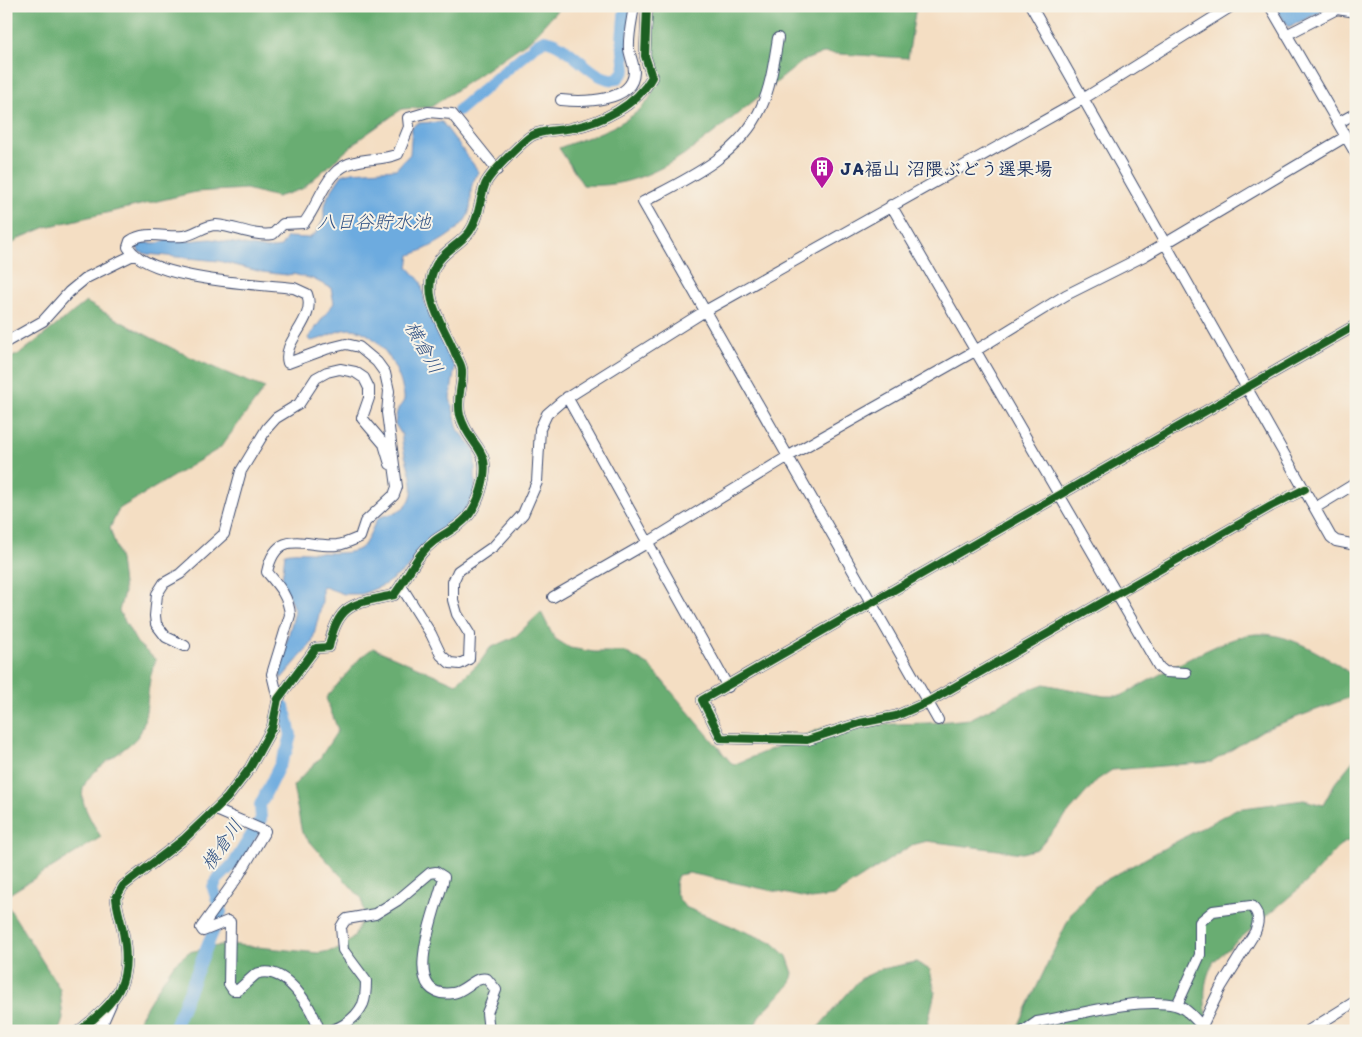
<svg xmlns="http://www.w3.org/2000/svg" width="1362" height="1037" viewBox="0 0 1362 1037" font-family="Mali,'Klee One',sans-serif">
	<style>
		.forest { fill: #69ad72; stroke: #426e68 }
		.water { fill: #6dabdf; stroke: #446d9e }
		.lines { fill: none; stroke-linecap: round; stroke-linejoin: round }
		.river { stroke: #6dabdf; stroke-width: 12 }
		.minor-casing { stroke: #3c496d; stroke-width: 12 }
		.minor { stroke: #fff; stroke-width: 10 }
		.cycleway-casing { stroke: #f7f3e8; stroke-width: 11 }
		.cycleway { stroke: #1b5e20; stroke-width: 8 }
		.labels { text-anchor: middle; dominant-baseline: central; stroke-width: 4; stroke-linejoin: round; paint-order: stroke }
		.poi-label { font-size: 18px; font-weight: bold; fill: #1b2f5e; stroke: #f7f3e8; text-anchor: start }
		.water-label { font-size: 19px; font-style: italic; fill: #345485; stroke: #f7f3e8 }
	</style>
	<rect width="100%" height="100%" fill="#f7f3e8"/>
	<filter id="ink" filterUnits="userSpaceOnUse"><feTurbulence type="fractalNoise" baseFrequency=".02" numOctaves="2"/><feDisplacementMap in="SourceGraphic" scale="10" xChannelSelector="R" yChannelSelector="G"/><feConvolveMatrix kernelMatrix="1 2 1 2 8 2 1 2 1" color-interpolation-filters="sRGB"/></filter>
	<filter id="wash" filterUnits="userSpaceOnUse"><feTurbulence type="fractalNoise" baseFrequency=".0096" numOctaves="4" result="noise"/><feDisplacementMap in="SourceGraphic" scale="20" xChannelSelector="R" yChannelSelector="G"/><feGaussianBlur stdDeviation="1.12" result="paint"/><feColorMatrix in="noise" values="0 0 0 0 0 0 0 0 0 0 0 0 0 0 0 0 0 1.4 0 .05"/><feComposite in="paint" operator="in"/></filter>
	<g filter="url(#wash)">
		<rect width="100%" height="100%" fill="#f4dec3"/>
		<path class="forest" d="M6,6H561L530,40L431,107L402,109L361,138L302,189L277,197L246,189L196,192L46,227L20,238L6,249Z
			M653,6H916L908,58L823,53L803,61C780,79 758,98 735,116C690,152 644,190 583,185L559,148C591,135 654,120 656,78C656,70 652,61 651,52C651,37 652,21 653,6Z
			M86,302C144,335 201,365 265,388L220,448L119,509L110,528L120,560L124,592L119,611L137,643L156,660C145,683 150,710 141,731C136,741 128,745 120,752C76,784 72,790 101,837L6,896V360L21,353Z
			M541,612L554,638L570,648L594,652H625L650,666L733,765L827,726L928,723L970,719L1025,691L1044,684L1104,696H1121C1151,680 1225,635 1256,634C1289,632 1330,658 1356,678V695L1263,730L1212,762L1112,770L1097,780L1037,849L1022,853L927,841L912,845L833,896L811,899L689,873L678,875C672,889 676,896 685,907L773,943L787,956L793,973L791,983L760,1015L752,1031H137L140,1017L156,991L174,964L189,952L227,944L319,953L340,949L354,937L364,915L362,899L302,833L293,786L320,758L338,730L326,698L361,657L373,648L456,684L480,662L490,648L516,636Z
			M1356,757V837L1340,845L1309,880L1214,961C1200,987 1205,1003 1209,1031H1016L1072,912L1095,886L1236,809L1304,800L1323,805L1335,783Z
			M6,903L60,989L63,1019L59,1031H6Z
			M916,962L930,970L935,992L926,1031H815L860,979L881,969Z"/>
		<path class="water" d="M1275,6H1335L1288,27Z
			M442,122L479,172C466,190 474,193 469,212C465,230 427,250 410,255L408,267L421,282L425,303L455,367L450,398L458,429L475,451V493L460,518L404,571L384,585L362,594H344L322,586V602L312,643L281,679L279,669L295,612L282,580L285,553C305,548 349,560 363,546C367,543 374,523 378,518C384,515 391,515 396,512C430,497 400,459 402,435L395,424C396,419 396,413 398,409C401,404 405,402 404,396C401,371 378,329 350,329C336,329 324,340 310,341L308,338L334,303L331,288L313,279L293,274L287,275L262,272L219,261L147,254L139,252L136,243H158L175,237L187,241L211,239L267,249L281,247L287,237L309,238L316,233L324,219V209L328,196L342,175L352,172L396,169L410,154L412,127L418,123Z"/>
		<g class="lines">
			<path class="river" d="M459,110L537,44L544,40C570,43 594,84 617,79L625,70L622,41L625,6
				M173,1031L221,912L213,888L217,880L234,863L261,819L260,805L287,750L291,735L284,706"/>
		</g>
	</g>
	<g filter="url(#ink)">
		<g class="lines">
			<g class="minor-casing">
				<path id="minor" d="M1031,6L1331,537L1336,541L1356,545
					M1270,6L1356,154
					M1286,35L1337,9L1356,12
					M778,38C774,62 771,86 761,108C739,156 687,179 643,202L938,720
					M561,100C582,102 633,103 634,72C634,64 630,57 629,49C628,35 632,20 634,6
					M1338,123L1356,113
					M891,205L1159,667L1165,672L1186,673
					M6,342L43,321L69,292L86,278L133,255
					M567,397L728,687
					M1305,489L1271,506L928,702L896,716L860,723L807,740L721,738L702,700L1356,325
					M1315,508L1356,483
					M401,586L431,634L441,655L450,663L460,664L469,659L470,635L457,614L453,600V582L458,571L494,546L523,514L537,482L540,429L547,414L562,401L705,311L1083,99L1232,6
					M553,597L647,543L787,457L975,351L1066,295L1144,256L1345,137
					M185,646L166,637L156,624L155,616L157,594L164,583L180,574L224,534L241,471L267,428L276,418L299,404L316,378L327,372L340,369L355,372L364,378L369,388V398L362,418L384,444L390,464
					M278,699L272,674L290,615C289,597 278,585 267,572C277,526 306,548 337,545C345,544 353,540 360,537L365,522L394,495L397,487L387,413L389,391L385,373L377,362L359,347L346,344L326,349L288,363C281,341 317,320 307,294L294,288C256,284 149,280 128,247L130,241C146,230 165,238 183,236C195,235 204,225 216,225C235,226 253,237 273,234L283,224L304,223C321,202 325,168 355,162C370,158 384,160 398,154L409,127L408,118L428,112L452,114L497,170
					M216,810L265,831L239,875L201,928L203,931L228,921L230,922L229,984L233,990H238L256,974C285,963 311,1007 319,1029C335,1035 356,1019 363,1004C366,997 366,988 366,981L343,950L341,927L344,922L347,919L375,914L398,900L430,873L436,872L444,877C439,903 395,1001 453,993C464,992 476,975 487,979L496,990L487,1013L489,1031
					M1177,1005L1200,955V922L1213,911L1251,906C1260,913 1259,922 1255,932L1221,987L1202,1026
					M79,1031C118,1000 133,983 123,932C121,920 117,910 116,898L123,886L184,839L227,798L250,768L272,728L278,699L316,648L329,647C338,602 354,604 394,595C404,582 411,567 421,554C443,526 468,534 481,490C494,446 470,450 460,415C456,399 463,386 462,370C462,365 457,358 455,353C444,325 419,296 436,265C443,251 461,244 470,231C480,216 479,201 485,185C488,175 522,142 531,136C543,129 559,131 572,128C602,122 636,106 652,77L645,56L647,6
					M99,1031L111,1004
					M1024,1031L1037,1022C1075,1015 1139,997 1175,1005C1186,1007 1195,1019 1202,1026V1031
					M1308,1031L1356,1001"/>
			</g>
			<use href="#minor" class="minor"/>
			<g class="cycleway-casing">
				<path id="cycleway" d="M1305,489L1271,506L928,702L896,716L860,723L807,740L721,738L702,700L1356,325
					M79,1031C118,1000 133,983 123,932C121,920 117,910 116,898L123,886L184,839L227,798L250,768L272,728L278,699L316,648L329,647C338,602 354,604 394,595C404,582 411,567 421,554C443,526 468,534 481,490C494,446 470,450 460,415C456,399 463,386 462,370C462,365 457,358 455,353C444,325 419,296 436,265C443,251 461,244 470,231C480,216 479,201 485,185C488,175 522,142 531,136C543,129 559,131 572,128C602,122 636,106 652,77L645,56L647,6"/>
			</g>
			<use href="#cycleway" class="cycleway"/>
		</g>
	</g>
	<defs>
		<g id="building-pin" transform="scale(1.25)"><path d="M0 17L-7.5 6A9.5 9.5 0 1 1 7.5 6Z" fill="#b5179e" stroke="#f7f3e8"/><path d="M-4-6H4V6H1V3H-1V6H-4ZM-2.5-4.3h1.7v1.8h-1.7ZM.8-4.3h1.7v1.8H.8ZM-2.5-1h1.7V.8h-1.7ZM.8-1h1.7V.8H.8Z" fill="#fff"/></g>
	</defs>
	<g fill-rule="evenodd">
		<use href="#building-pin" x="822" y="168"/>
	</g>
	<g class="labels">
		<g class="poi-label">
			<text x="840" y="168">JA福山 沼隈ぶどう選果場</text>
		</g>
		<g class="water-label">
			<text x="374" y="220">八日谷貯水池</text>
			<text transform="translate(425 347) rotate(61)">横倉川</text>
			<text transform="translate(221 844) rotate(-55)">横倉川</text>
		</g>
	</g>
	<rect width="1362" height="1037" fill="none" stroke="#f7f3e8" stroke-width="25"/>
</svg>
